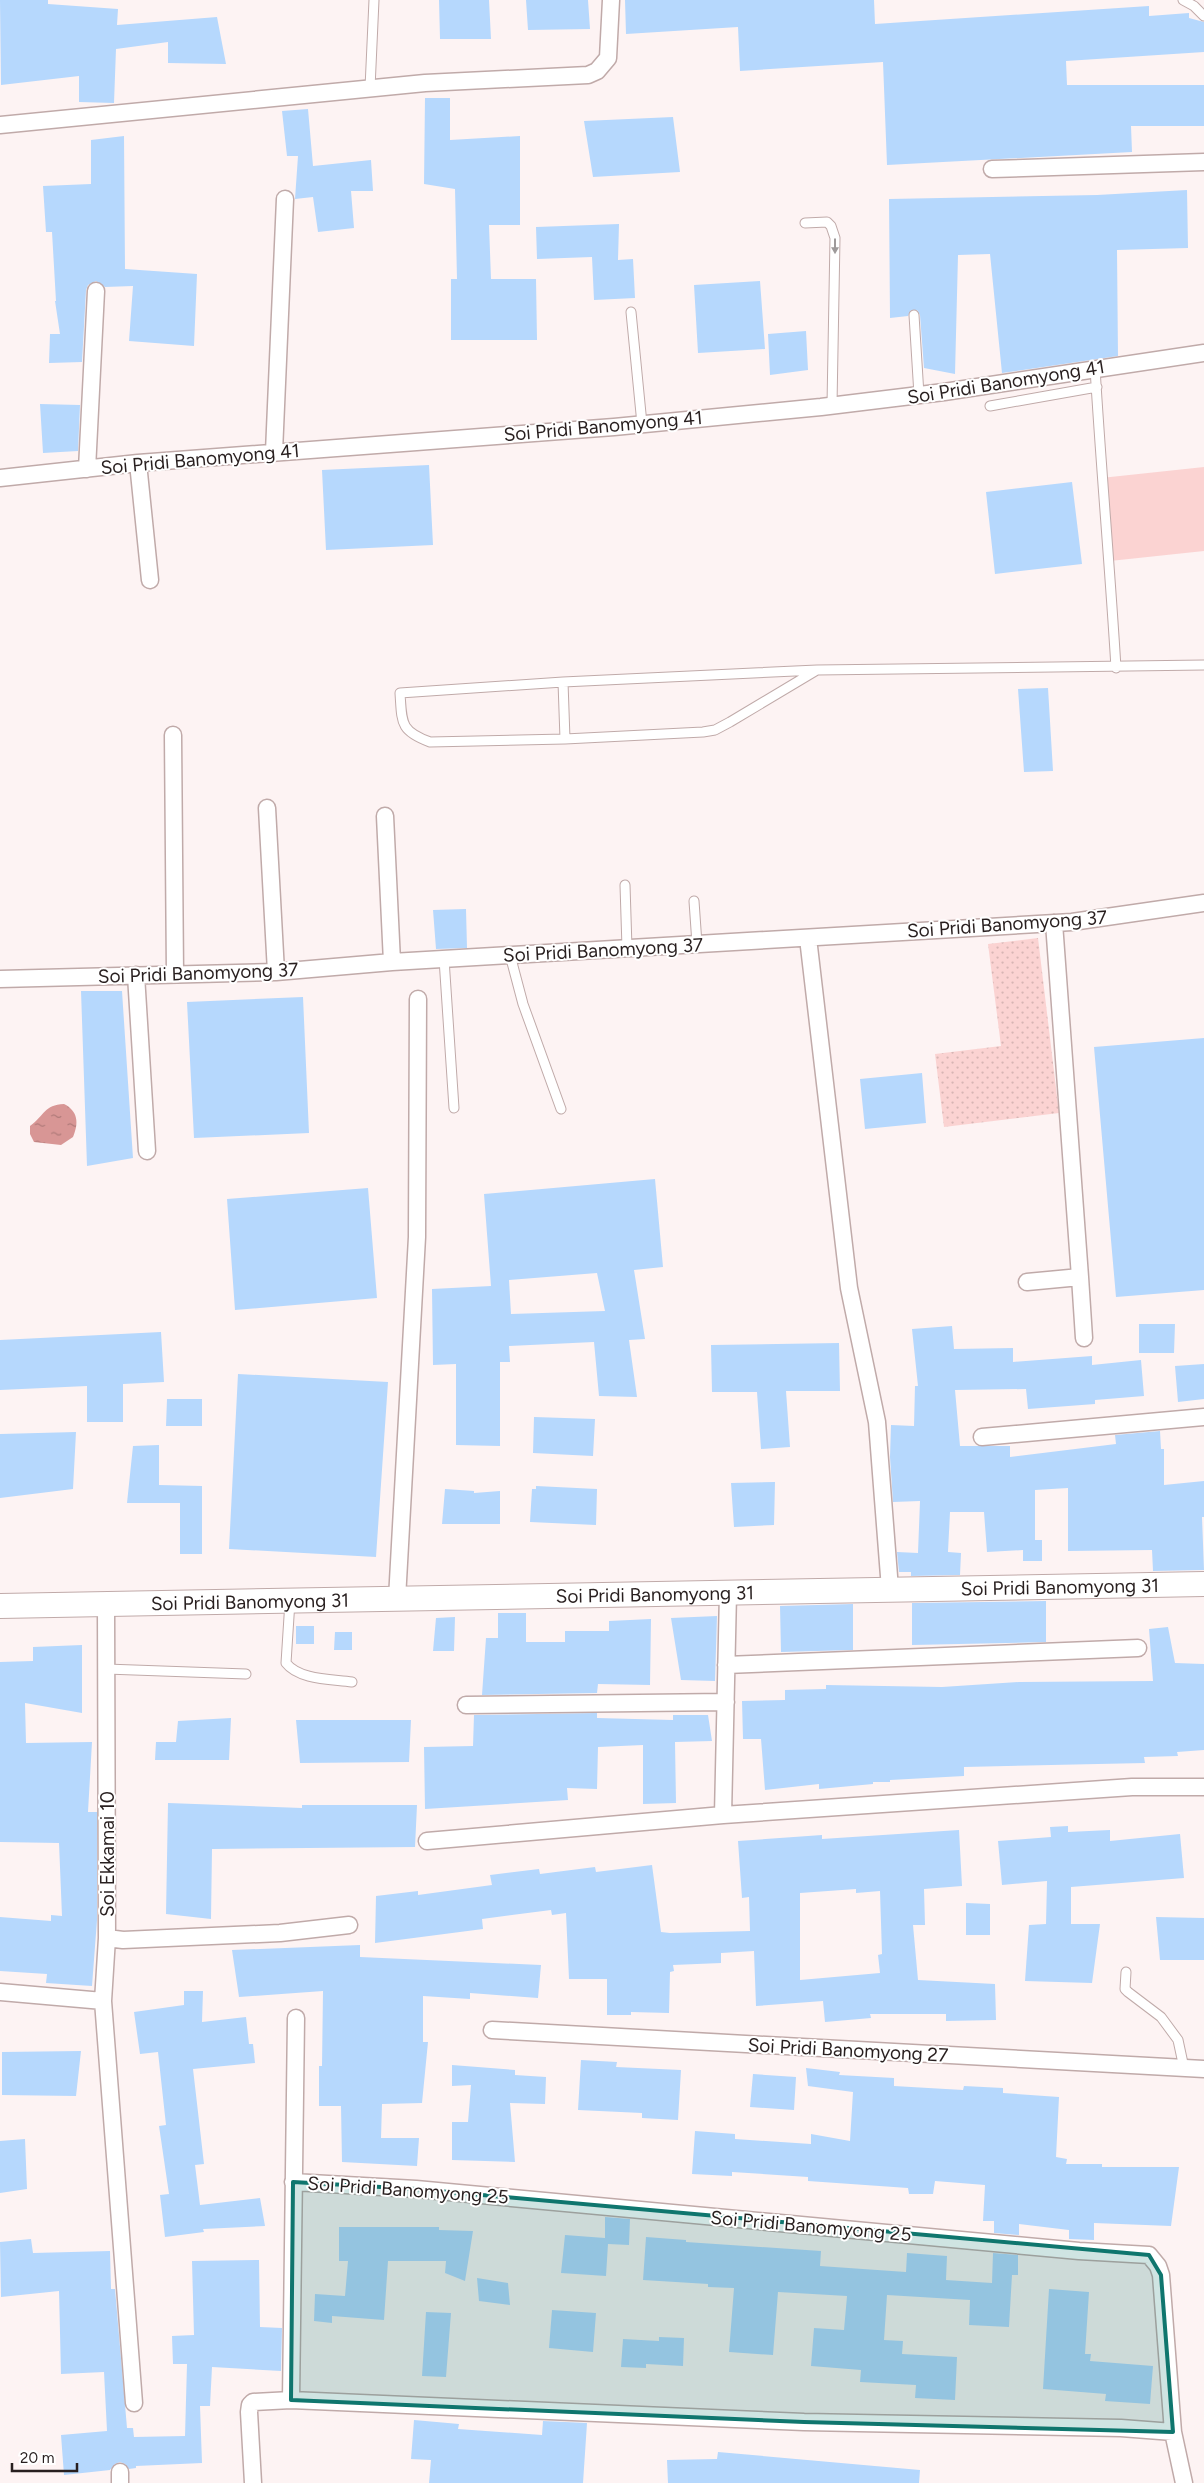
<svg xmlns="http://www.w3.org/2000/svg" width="1204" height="2483" viewBox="0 0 1204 2483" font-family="Figtree,sans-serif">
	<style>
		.grass { fill: url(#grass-dots) }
		.pitch { fill: #fbd3d2 }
		.water { fill: url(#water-ripples) }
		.building { fill: #b6d8fd; fill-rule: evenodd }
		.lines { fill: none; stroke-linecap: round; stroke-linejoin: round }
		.lane-casing { stroke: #c0aaa9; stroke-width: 11 }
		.street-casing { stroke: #c0aaa9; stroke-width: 19 }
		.secondary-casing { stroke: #c0aaa9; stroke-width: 26 }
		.lane { stroke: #fff; stroke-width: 9 }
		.street { stroke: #fff; stroke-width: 16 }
		.secondary { stroke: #fff; stroke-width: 24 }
		.oneway { fill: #9e9a9a }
		.marked { fill: #0f766e; fill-opacity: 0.2; stroke: #0f766e; stroke-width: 4; stroke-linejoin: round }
		.labels { text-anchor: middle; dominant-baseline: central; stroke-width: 4; stroke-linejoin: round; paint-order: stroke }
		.street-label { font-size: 19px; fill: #281f1f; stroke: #fff }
	</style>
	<defs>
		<pattern id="grass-dots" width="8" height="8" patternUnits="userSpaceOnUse" patternTransform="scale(1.25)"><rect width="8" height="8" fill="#fbd3d2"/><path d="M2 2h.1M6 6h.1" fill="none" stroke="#d7b5b4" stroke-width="1.8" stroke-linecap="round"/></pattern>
		<pattern id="water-ripples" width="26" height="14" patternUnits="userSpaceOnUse" patternTransform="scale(1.25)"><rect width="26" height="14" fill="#d89695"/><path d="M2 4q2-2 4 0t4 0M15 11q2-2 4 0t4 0" fill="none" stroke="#af7a79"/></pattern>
	</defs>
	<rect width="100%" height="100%" fill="#fdf3f3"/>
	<path class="grass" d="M1038,938L1059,1113L944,1127L935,1054L1001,1046L988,944Z"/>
	<path class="pitch" d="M1204,467V551L1110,561L1101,478Z"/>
	<path class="water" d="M64,1104C78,1111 79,1123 73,1137L61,1145L34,1142L30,1134V1126C45,1115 44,1105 64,1104Z"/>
	<path class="building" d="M0,0H48V4L118,9L117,25L217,17L226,64L168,63V42L116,49L114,103L79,102V76L1,85Z
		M439,0H489L491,39H440Z
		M526,0H588L590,29L528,30Z
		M625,0H874L875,24L1149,6V16L1189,13V18L1204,22V52L1066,61L1067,85H1204V126H1131L1132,152L887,165L883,62L740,71L738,27L626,34Z
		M425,98H450V140L520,136V225H489L491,279H536L537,340H451V279H457L455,189L424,184Z
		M308,109L313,166L371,160L373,191H351L354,228L318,232L313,197L295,199L298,156H287L282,111Z
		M673,117L680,172L593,177L584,121Z
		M124,136L125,269L197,274L194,346L129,341L133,286L105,287L96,281L88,285L86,290L82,362L49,363L50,334H60L55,301H56L52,232H46L43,186L91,184V140Z
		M1187,190L1188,248L1117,250L1118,356L1002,373L990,254L958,255L955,374L924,368L920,315L917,310H911L908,316L890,318L889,199L1097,195Z
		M619,224L618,260L633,259L635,298L594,300L592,257L537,259L536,227Z
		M760,281L765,349L698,353L694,285Z
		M806,331L808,370L770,375L768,334Z
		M40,404L80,405L78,451L43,453Z
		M429,465L433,545L326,550L322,470Z
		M1072,482L1082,564L995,574L986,492Z
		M1048,688L1053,771L1024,772L1018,689Z
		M466,909L467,948L436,949L433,910Z
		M81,991H122L133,1158L87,1166Z
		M303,997L309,1133L194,1138L187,1002Z
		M1204,1038V1290L1116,1297L1094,1047Z
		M922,1073L926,1123L865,1129L860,1079Z
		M655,1179L663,1267L634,1270L645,1339L629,1340L637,1397L599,1396L594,1342L509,1346L510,1362H500V1446L456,1445V1364L433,1365L432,1289L491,1286L484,1194ZM597,1273L605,1311L511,1314L509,1280Z
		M368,1188L377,1298L235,1310L227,1199Z
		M1139,1324H1175L1174,1353H1139Z
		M952,1326L954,1349L1013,1348V1362L1092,1356V1365L1141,1360L1144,1396L1095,1400V1404L1028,1409L1026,1389L955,1390L960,1446H1010V1457L1116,1444L1115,1435L1160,1431L1161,1449H1164V1485L1204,1481V1517H1202L1204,1570L1153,1571L1152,1550L1068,1551V1488L1035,1490V1540H1042V1561H1023V1550L987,1552L984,1512H950L948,1552L961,1553L960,1575L911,1576V1572H899L897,1552L918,1553L920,1501L893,1502L890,1457L891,1425L914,1426L915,1386H918L912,1329Z
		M161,1332L164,1382L123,1384V1422H87V1386L0,1390V1340Z
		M839,1343L840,1391H786L790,1447L761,1449L757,1392H712L711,1345Z
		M1204,1364V1399L1178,1402L1175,1366Z
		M238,1374L388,1382L376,1557L229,1549Z
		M167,1399H202V1426H166Z
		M534,1417L595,1419L593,1456L533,1453Z
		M76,1432L73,1489L0,1498V1434Z
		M159,1445V1485L202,1486V1554H180V1503H127L133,1446Z
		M775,1482L774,1525L734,1527L731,1483Z
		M536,1486L597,1489L596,1525L530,1522L532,1489H536Z
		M445,1489L474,1491V1493L500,1491V1524H442Z
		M1046,1601V1642L912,1645V1603Z
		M853,1604V1650L781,1652L780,1606Z
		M498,1613H526V1642H565V1631H609V1621L651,1619L650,1685L598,1684L597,1693L482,1695L486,1638H498Z
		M717,1616L715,1681L681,1680L671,1618Z
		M455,1617L454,1651H433L436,1618Z
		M296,1626H314V1644H296Z
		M1168,1627L1175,1663L1204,1664V1750L1177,1752L1178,1756L1144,1757L1145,1763L964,1767V1776L890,1780V1782H873V1784L819,1789V1784L765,1790L761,1739H743L742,1701L785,1700V1690L826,1689V1685L942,1687L1019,1682L1153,1681L1149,1629Z
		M335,1632H352V1650H334Z
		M82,1645V1713L25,1703L26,1743L92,1742L88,1812H97V1920L92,1986L46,1983L47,1974L0,1971V1917L51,1921V1915L62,1916L59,1843L0,1842V1662L33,1661V1647Z
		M597,1713V1718L673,1720V1715H708L712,1741L675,1742L676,1803L643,1804V1745L598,1747L597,1789L567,1788L568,1800L425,1809L424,1747L473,1746L474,1715Z
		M231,1718L229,1760H155L156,1742H176L178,1721Z
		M296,1720H411L409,1762L300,1763Z
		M168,1803L302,1808V1805H417L415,1847L212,1849L211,1919L166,1914Z
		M1068,1826V1832L1110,1830V1841L1180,1834L1184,1878L1071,1887V1924H1100L1092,1983L1025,1981L1029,1925L1046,1924L1047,1881L1002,1885L998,1841L1051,1837L1050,1827Z
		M959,1830L962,1886L924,1889L925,1925H913L918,1980L995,1984L996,2020L946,2021V2014H870L871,2018L825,2022L823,2001L756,2006L754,1951L721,1953V1963L673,1965L674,1971L670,1972L669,2013L631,2012V2015H607V1979H569L566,1913L552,1915L551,1910L482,1919L483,1929L375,1943L376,1896L418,1891V1895L492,1885L490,1875L539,1869L540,1874L595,1867L596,1872L652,1865L661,1932L670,1933L750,1931L749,1897L742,1898L738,1841L822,1835V1839ZM856,1889V1893L880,1891L882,1954L878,1955L880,1973L800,1980V1893Z
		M966,1903L990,1904V1935H966Z
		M1156,1917L1204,1918V1960H1160Z
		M360,1945V1957L541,1965L538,1998L470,1993V1999L423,1996V2042H428L422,2103L382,2104L381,2138H419L417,2166L342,2162L341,2106H319V2066H322L323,1991L239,1997L232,1950Z
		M184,1991H203L202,2022L246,2017L249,2044H253L255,2063L193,2069L204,2164L195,2165L200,2205L260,2198L265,2226L203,2229L204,2232L165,2237L160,2195L169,2194L159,2126L166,2125L158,2052L140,2054L134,2012L184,2005Z
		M81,2051L76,2096L2,2095V2052Z
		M581,2060L617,2062L616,2067L681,2070L678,2120L642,2118V2113L578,2110Z
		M452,2065L515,2070V2075L546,2077L545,2104L510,2103L515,2162L452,2160V2122H468L471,2085L452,2086Z
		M806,2068L840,2072L839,2075L894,2078V2086L963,2090L964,2086L1003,2088V2093L1059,2097L1056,2157L1067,2159L1066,2164H1102V2167H1179L1171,2226L1094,2223V2240L1069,2239V2230L1019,2224V2235L994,2233V2221H983L985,2185L935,2181L933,2194H909L908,2188L808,2181V2177L732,2172V2176L692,2174L695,2131L735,2134V2139L811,2144V2134L850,2141L853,2092L808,2086Z
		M753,2074L796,2077L794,2110L750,2107Z
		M25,2139L27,2189L0,2193V2141Z
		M605,2217L630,2219L629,2245L608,2244L606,2276L561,2273L565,2235L605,2238Z
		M339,2227H439V2230L473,2231L465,2281L445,2273L446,2261H388L384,2320L332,2316V2323L314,2321L315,2294L345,2296L348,2261H339Z
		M646,2237L686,2240V2242L821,2251L820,2266L906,2272L907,2253L947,2256L946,2280L992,2283L993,2253L1018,2255V2275H1012L1009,2327L969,2325L970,2300L887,2295L884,2340L903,2341L902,2354L957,2357L955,2400L915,2398L916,2385L860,2382L861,2370L811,2366L814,2328L844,2330L847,2296L778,2292L773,2355L729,2352L734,2288L708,2287V2284L643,2280Z
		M31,2239L33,2253L110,2251L111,2289H115L127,2428H133L134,2437L185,2436L187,2364H173L172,2336L194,2335L192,2261L259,2260L260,2327L282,2328L281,2371L212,2367L210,2406H200L202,2463L136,2466V2468L129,2469L125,2464L120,2462L115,2464L110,2470L64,2475L61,2435L107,2431L104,2372L61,2374L59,2291L1,2297L0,2242Z
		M477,2278L508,2283L510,2305L479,2301Z
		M1049,2289L1089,2292L1085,2354H1091L1090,2361L1153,2366L1150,2404L1105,2401L1106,2394L1043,2389Z
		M552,2310L596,2313L593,2352L549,2348Z
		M426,2312L451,2313L446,2377L422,2376Z
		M659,2337L684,2338L683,2366L646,2364V2368L621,2367L623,2339L659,2341Z
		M414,2420L459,2424L458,2429L542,2435L543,2421L587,2423L583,2483H429L431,2460L411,2459Z
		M718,2452L920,2470L919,2483H668L667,2460L717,2459Z"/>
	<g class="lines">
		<g class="lane-casing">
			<path id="lane" d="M1183,0L1194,6L1204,16
				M370,88L374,0
				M805,223L827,222L831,226L835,238L832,405
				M631,312L642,424
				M914,315L919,395
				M1095,368C1101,468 1110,568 1116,668
				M990,406L1097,387
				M817,670L730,722L715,730L703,732L565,739L430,742C400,731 402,723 400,693L563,682L817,670L1204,665
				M563,682L565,739
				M625,885L627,948
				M694,901L697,944
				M510,955L523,1004L561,1109
				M444,959L454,1108
				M290,1601L286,1663C299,1680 332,1679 352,1682
				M106,1669L246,1674
				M1126,1972L1125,1989L1128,1992L1161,2017L1178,2040L1184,2068"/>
		</g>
		<g class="street-casing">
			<path id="street" d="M0,125L425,83L588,75L597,71L608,58L611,0
				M992,169L1204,162
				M274,452L285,199
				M138,463L150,580
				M87,469L96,291
				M0,478L138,463L614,427L821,407L944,392L1204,353
				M173,735L175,974
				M267,808L276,972
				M385,816L392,962
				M1054,923L1080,1277
				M808,938L849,1288L877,1422L890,1589
				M136,975L147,1151
				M0,979L276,972L392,962L1072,922L1204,903
				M1027,1282L1080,1277L1084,1338
				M982,1437L1204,1417
				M397,1599L417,1237L418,999
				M726,1665L1138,1648
				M466,1705L726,1702
				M723,1815L728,1593
				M427,1841L723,1815L1132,1787H1204
				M107,1938L123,1940L280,1933L349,1925
				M0,1992L103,2001L107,1938L106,1604
				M103,2001L134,2403
				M492,2030L1204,2069
				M293,2182L416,2189L1079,2251L1149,2255L1158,2266L1161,2275L1173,2432L1184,2483
				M291,2400L296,2018
				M120,2472V2483
				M253,2483L249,2412L250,2405L253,2402L291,2400L804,2422L1121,2428L1173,2432"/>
		</g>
		<g class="secondary-casing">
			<g id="secondary">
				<path id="s1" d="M0,1606L1204,1584"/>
			</g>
		</g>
		<use href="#lane" class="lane"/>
		<use href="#street" class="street"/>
		<use href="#secondary" class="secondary"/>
	</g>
	<defs><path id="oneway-solid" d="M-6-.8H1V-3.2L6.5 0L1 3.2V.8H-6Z" transform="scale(1.25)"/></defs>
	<use class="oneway" href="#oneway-solid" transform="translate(835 246) rotate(90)"/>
	<path class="marked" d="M293,2182L416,2189L1149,2255L1161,2275L1173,2432L804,2422L291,2400Z"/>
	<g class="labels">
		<g class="street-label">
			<text transform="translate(1006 382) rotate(-9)">Soi Pridi Banomyong 41</text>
			<text transform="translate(603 426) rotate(-5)">Soi Pridi Banomyong 41</text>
			<text transform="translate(200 459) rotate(-5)">Soi Pridi Banomyong 41</text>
			<text transform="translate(1007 924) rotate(-4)">Soi Pridi Banomyong 37</text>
			<text transform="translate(603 950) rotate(-3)">Soi Pridi Banomyong 37</text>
			<text transform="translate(198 973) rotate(-2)">Soi Pridi Banomyong 37</text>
			<text stroke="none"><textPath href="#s1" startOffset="1060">Soi Pridi Banomyong 31</textPath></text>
			<text stroke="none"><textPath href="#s1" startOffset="655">Soi Pridi Banomyong 31</textPath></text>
			<text stroke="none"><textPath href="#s1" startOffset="250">Soi Pridi Banomyong 31</textPath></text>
			<text transform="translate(107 1854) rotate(-90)">Soi Ekkamai 10</text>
			<text transform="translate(848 2050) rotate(3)">Soi Pridi Banomyong 27</text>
			<text transform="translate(408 2190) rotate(4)">Soi Pridi Banomyong 25</text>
			<text transform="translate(811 2226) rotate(5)">Soi Pridi Banomyong 25</text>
		</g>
	</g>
	<path d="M12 2463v8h65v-8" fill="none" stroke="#281f1f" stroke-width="2.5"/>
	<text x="20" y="2463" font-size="15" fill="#281f1f" stroke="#ffffff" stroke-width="4" paint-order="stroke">20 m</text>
</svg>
